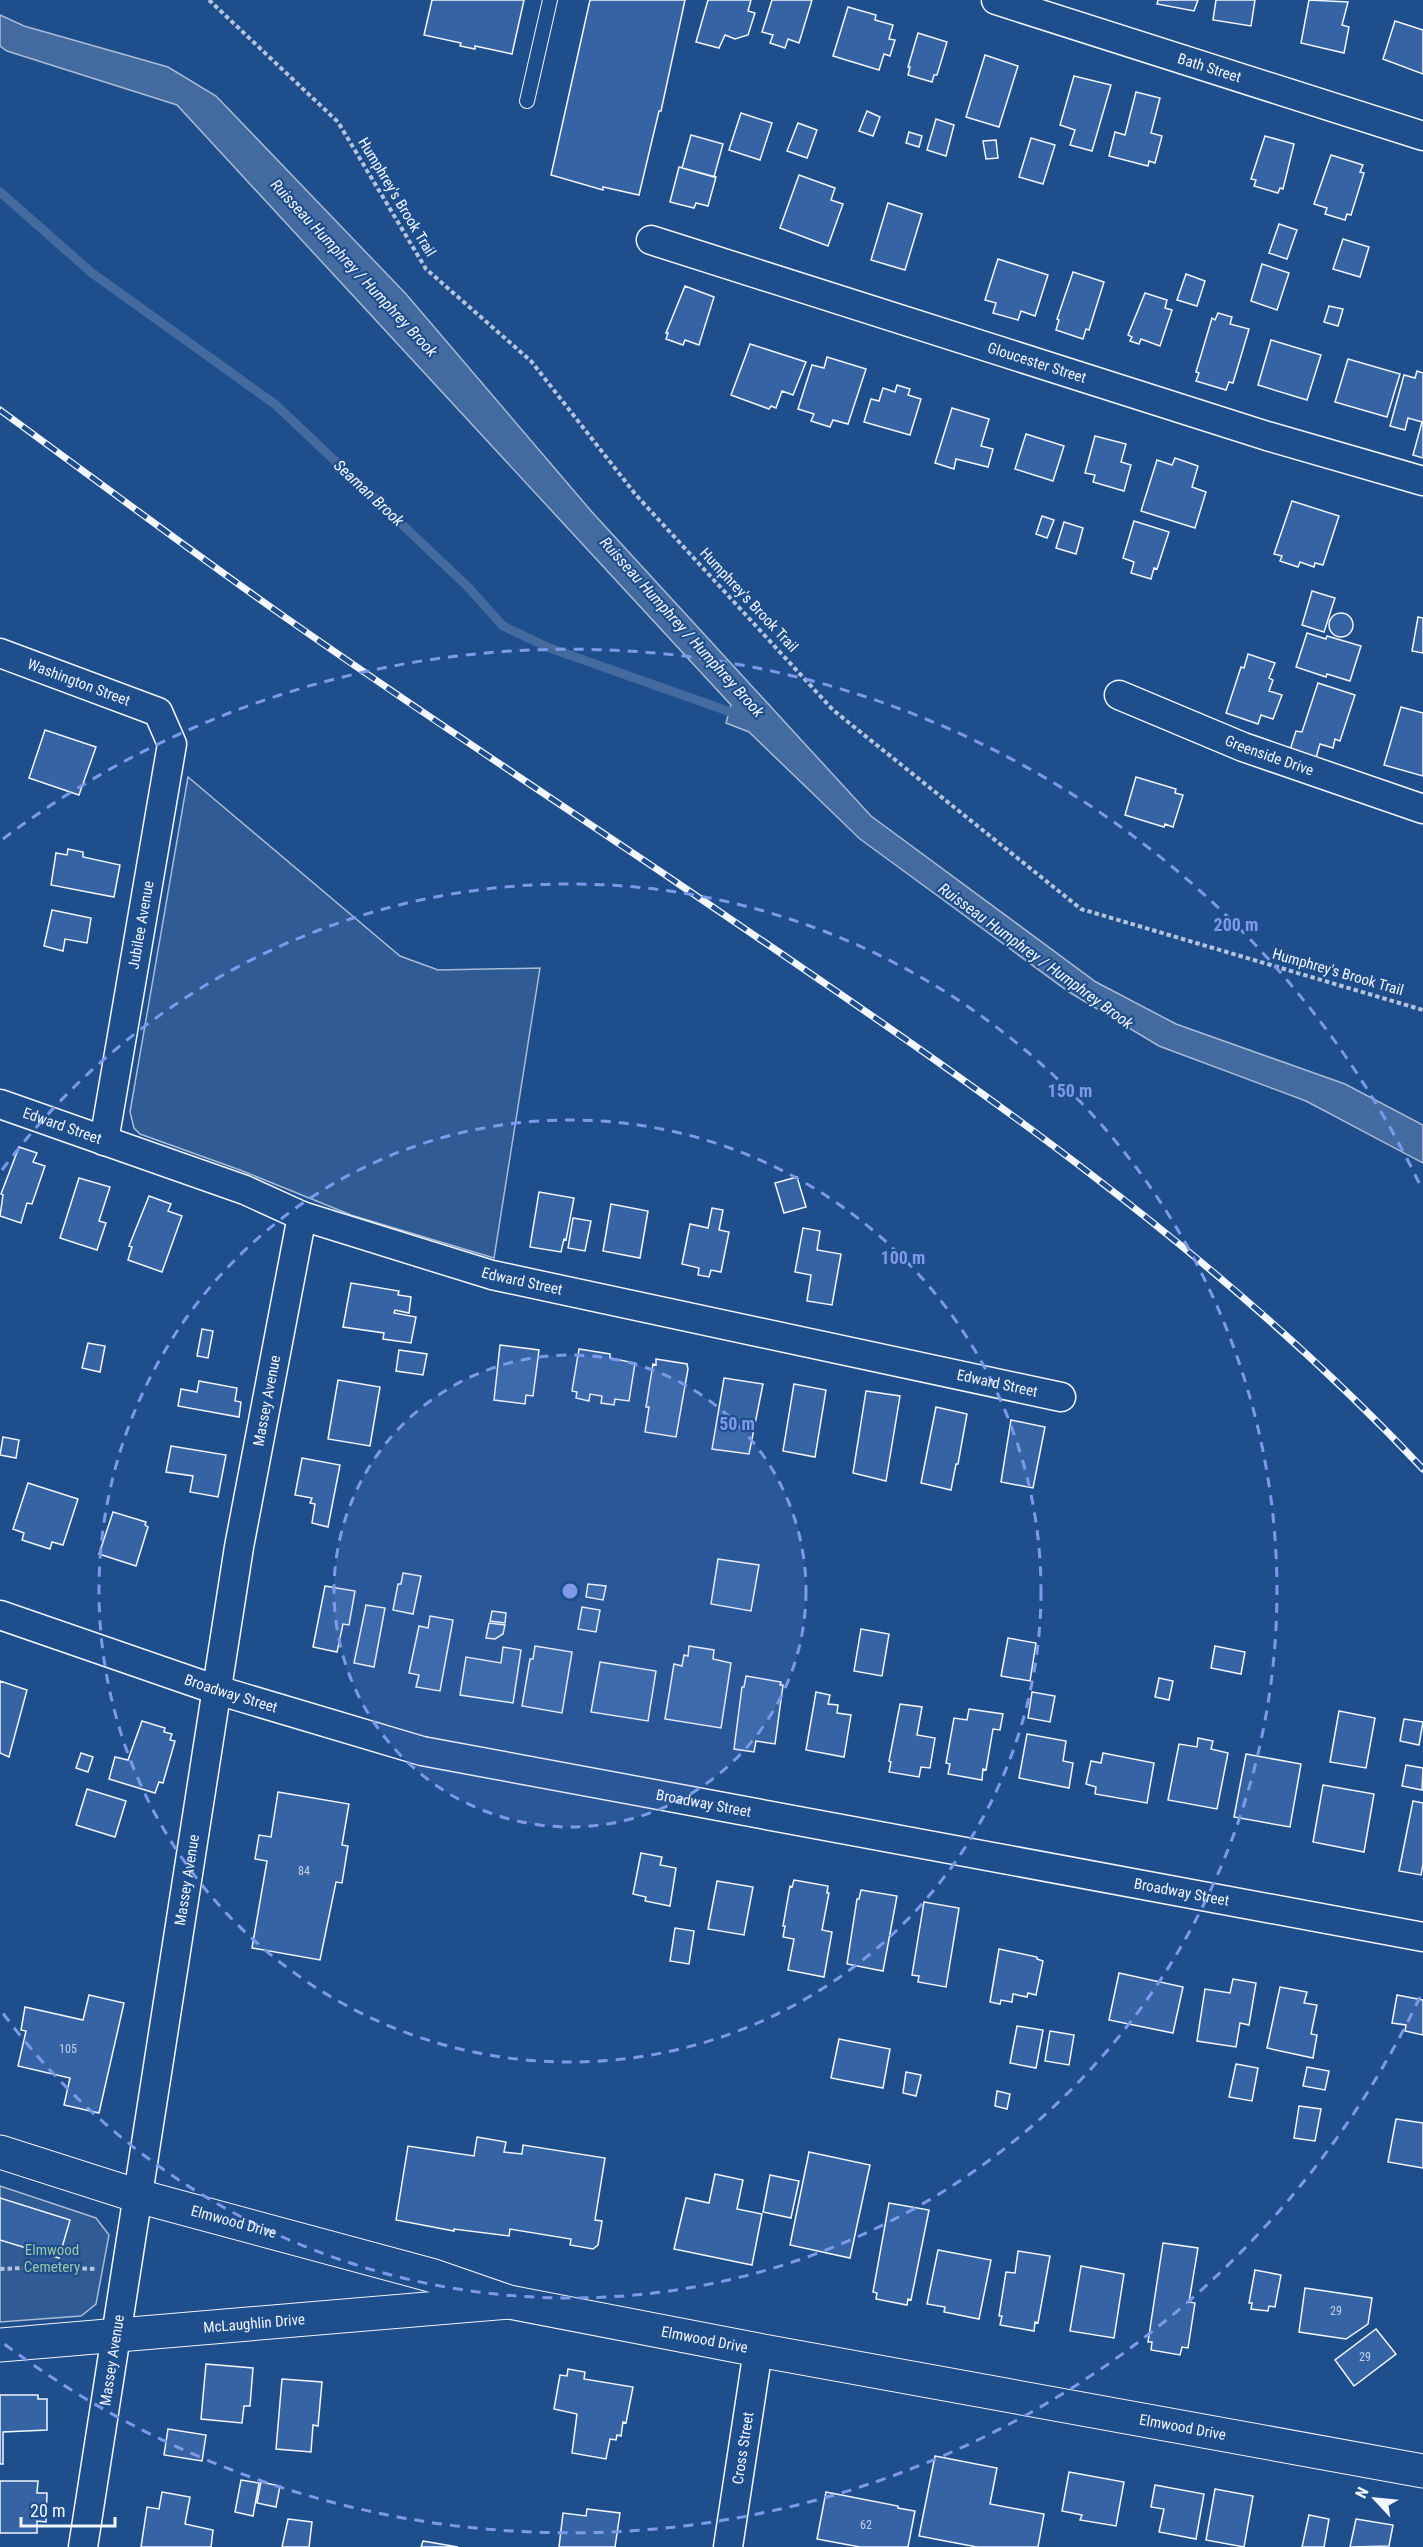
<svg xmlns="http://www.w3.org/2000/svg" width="1423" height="2547" viewBox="0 0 1423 2547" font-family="'Roboto Condensed',sans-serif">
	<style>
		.built { fill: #305b95; stroke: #a8bbd7; stroke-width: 1.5 }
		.water { fill: #446ba0; stroke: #a8bbd7; stroke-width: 1.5 }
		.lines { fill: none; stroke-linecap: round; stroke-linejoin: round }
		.stream { stroke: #446ba0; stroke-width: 9 }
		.building { fill: #3563a3; stroke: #f2f6ff; stroke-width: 1.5 }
		.service-casing { stroke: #f2f6ff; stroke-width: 16 }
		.minor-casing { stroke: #f2f6ff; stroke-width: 31 }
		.secondary-casing { stroke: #f2f6ff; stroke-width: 35 }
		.primary-casing { stroke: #f2f6ff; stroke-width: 35 }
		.path { stroke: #b3c4dc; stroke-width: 4; stroke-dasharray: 4.5 3; stroke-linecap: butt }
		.service { stroke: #1f4e8c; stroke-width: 14 }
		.minor { stroke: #1f4e8c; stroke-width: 28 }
		.secondary { stroke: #1f4e8c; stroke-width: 33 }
		.primary { stroke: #1f4e8c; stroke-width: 33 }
		.rail-casing { stroke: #f2f6ff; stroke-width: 7 }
		.rail { stroke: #1f4e8c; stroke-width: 4.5; stroke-dasharray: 14; stroke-linecap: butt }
		.ring { fill: none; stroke: #7d9aea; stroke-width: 3; stroke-dasharray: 10 8 }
		.labels { text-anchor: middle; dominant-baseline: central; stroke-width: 4.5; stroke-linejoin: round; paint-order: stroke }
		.number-label { font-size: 12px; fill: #c3d1e8 }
		.street-label { font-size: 15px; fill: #f2f6ff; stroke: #1f4e8c }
		.park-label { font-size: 15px; fill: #97c8a6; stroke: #1f4e8c }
		.water-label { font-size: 16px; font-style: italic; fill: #f2f6ff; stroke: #1f4e8c }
		.centre { fill: #7d9aea; stroke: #1f4e8c; stroke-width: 3 }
		.ring-label { font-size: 18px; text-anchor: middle; font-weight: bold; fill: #7d9aea; stroke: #1f4e8c; stroke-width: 4.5; stroke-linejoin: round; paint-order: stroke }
	</style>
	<rect width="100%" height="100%" fill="#1f4e8c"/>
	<path class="built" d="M188,777L400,956L438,970L540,968L494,1258L351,1215L240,1170L140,1134L134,1128L130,1112Z
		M0,2186L96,2218L109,2235L96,2304L81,2316L0,2322Z"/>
	<path class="water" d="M0,15L24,26L168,67L216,96L406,294L592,512L871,816L1096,982L1176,1024L1345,1084L1423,1125V1163L1306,1101L1159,1046L1069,992L860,839L749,732L726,723L731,705L177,105L7,51L0,46Z"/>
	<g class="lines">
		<path class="stream" d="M0,192L92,273L276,405L468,587L503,626L547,647L739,715"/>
	</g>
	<path class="building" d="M432,0H524L512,54L475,46V49L460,46L461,43L424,35Z
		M590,0H685L661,111H659L639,195L603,187V190L551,175Z
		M708,0H751L748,11L755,13L748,35L735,39L725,35L719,48L696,42Z
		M772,0H812L799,43L788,39L785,48L770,43L773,35L762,32Z
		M1158,0H1198L1194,11L1157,4Z
		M1216,0H1255L1251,26L1213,20Z
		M1309,0L1348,2L1342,25L1349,27L1344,53L1301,43Z
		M848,7L876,15L875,20L893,25L889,39L895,40L890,56L884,54L879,70L833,56Z
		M1395,21L1423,30V74L1383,59Z
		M918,33L947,42L937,75H934L932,82L908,75L910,67H908Z
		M985,55L1018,66L999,127L966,117Z
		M1074,76L1111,85L1092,151L1070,145L1075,130L1060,125Z
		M1136,92L1160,98L1151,133L1162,136L1155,163L1149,161L1148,166L1109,156L1115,132L1125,135Z
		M867,111L880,117L873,136L859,131Z
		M741,113L772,123L760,160L729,150Z
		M936,119L954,125L946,156L927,150Z
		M798,123L817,130L807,158L787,151Z
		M909,132L922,136L919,147L906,143Z
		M691,135L723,144L714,177L682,168Z
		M1265,136L1294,144L1283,189L1280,188L1278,193L1254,186L1256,180L1251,179Z
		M1031,138L1055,145L1043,184L1019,177Z
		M996,140L998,158L986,159L983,141Z
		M1331,155L1363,165L1360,172L1364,173L1351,215L1347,214L1345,220L1325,214L1327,208L1314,204Z
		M679,167L716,177L708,206L696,203L694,208L670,202Z
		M799,175L835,188L831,200L843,204L828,246L780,228Z
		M888,203L922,214L905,270L871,260Z
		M1279,224L1297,230L1287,259L1269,253Z
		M1343,239L1369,247L1360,277L1333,269Z
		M998,259L1048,275L1035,316L1021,311L1018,320L993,313L996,303L985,300Z
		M1262,264L1289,273L1277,310L1251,301Z
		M1073,272L1104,282L1089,330L1086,329L1083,339L1056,330L1059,320L1057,319Z
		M1186,274L1205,281L1197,306L1177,300Z
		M685,286L714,297L699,345L685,340L683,345L666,339L668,333H666Z
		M1145,293L1167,300L1165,308L1172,310L1160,346L1141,339L1139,344L1130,341L1132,337L1128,335Z
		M1329,306L1343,309L1338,326L1324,322Z
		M1218,313L1232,317L1230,324L1249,329L1233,383L1229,382L1226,390L1196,381L1199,373L1196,372L1212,318L1215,320Z
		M1271,340L1321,355L1307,400L1258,385Z
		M750,344L806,362L793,395L782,391L776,408L771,406L769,409L731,395Z
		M827,357L866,369L848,424L833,420L830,427L811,421L814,414L798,409L812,365L824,368Z
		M1348,359L1400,374L1387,417L1335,402Z
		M1417,371L1423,373V458L1413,455L1422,422L1408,418L1405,430L1390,426L1404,375L1415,378Z
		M897,385L910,389L908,395L921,399L910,435L864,422L871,399L879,401L883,388L895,392Z
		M952,408L989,419L981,446L993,449L988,467L956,459L954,469L935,463Z
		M1026,434L1064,446L1053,481L1015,469Z
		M1095,436L1126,444L1121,462L1131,465L1124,491L1093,482L1095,475L1085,473Z
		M1175,458L1198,466L1192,487L1206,492L1195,528L1141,511L1157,460L1172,465Z
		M1292,501L1339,516L1323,565L1315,563L1314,567L1300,562L1298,567L1280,561L1282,556L1274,554Z
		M1042,516L1054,520L1047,538L1036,534Z
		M1134,521L1169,532L1157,569L1154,568L1151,579L1131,573L1134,562L1123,558Z
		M1064,522L1083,528L1076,554L1056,548Z
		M1312,591L1335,598L1324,632L1302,625Z
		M1329 625a12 12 0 1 1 24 0a12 12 0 1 1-24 0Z
		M1418,617L1423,618V653L1412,651Z
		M1307,633L1326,639L1327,636L1361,646L1350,681L1327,674L1326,677L1296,667Z
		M1248,654L1275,663L1269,678L1273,680L1269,691L1282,695L1273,719L1261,715L1258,724L1226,713L1241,667L1244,668Z
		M1318,683L1355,695L1340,741L1335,739L1333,748L1320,744L1316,758L1290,750L1296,731L1302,732Z
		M1401,707L1423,713V776L1384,765Z
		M45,730L96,747L79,795L29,778Z
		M1136,777L1176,789L1175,793L1183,795L1173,827L1165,824L1164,827L1125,815Z
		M68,849L83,852V857L120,865L114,897L51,885L56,853L67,855Z
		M52,910L91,918L87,943L65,939L63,951L44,946Z
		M19,1147L37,1153L33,1162L45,1166L32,1204L27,1203L21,1223L0,1216L3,1195L1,1194Z
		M797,1177L806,1207L784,1213L775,1183Z
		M79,1178L110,1187L99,1221L106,1223L97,1250L60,1238Z
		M539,1192L574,1198L566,1240L564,1239L561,1252L530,1247Z
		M149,1196L171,1204L168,1211L182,1216L162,1272L128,1260L132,1247L129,1246Z
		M611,1204L648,1211L640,1258L603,1251Z
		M712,1208L723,1210L719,1230L729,1232L721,1272L711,1270L709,1277L698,1275L699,1268L682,1264L690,1224L708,1228Z
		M573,1218L591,1221L585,1251L568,1248Z
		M803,1228L820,1231L817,1250L841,1254L832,1305L807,1301L811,1275L795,1272Z
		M351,1283L399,1291L398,1295L411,1297L409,1313L395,1310L394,1313L416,1317L411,1343L383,1339L384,1333L343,1327Z
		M202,1329L213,1331L208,1358L197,1356Z
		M88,1343L105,1346L100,1372L82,1368Z
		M500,1345L539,1350L533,1396L526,1395L525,1404L494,1400Z
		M579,1349L610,1354V1358L635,1363L629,1401L615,1399L614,1405L601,1403L602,1396L590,1394L589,1401L576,1398L577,1392L572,1391Z
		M399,1350L427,1354L423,1375L396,1371Z
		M656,1359L687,1364L688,1369L676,1437L645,1432L649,1407H646L653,1364L656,1365Z
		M724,1378L763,1384L749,1454L712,1449Z
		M338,1380L380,1387L370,1446L328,1439Z
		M199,1381L237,1388L235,1401L241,1402L239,1417L178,1406L181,1389L197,1392Z
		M794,1384L826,1390L815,1457L783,1451Z
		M866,1391L900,1396L886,1481L853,1473Z
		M936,1407L967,1414L958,1464H956L951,1490L921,1483Z
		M1011,1420L1045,1427L1033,1488L1001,1482Z
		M3,1437L19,1440L16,1458L0,1455Z
		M171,1446L226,1455L218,1497L190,1492L193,1476L166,1472Z
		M302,1458L340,1465L328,1527L312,1523L315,1504L310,1503L312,1498L295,1495Z
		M28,1483L78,1499L63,1545L52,1542L50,1549L22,1540L24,1533L13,1529Z
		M113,1512L146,1522L145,1525L148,1527L136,1566L99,1554Z
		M718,1559L759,1565L751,1611L711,1604Z
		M403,1573L421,1576L413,1614L393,1610L398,1584H401Z
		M588,1584L606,1586L603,1600L586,1597Z
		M325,1586L355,1591L349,1625L343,1624L337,1652L313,1647Z
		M366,1605L385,1608L374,1667L354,1663Z
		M582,1607L600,1610L596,1632L578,1629Z
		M492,1611L506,1613L505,1623L490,1621Z
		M430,1616L453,1620L440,1691L416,1687L419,1675L409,1673L419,1626L428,1628Z
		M489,1623L505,1625L503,1634L495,1639L486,1638Z
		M861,1629L889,1634L882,1676L854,1671Z
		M1008,1638L1036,1643L1030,1681L1001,1676Z
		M535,1646L572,1652L562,1713L522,1706L530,1659H533Z
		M689,1646L714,1650L713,1659L731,1663L721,1728L665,1719L674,1664L682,1666L684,1655L688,1656Z
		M1215,1646L1245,1652L1241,1674L1211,1668Z
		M503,1647L521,1650L513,1703L460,1695L466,1657L501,1663Z
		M600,1662L656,1671L648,1721L591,1712Z
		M746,1676L781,1682L780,1685H783L775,1744L756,1741L754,1752L734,1749L742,1687H744Z
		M1159,1678L1173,1681L1169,1700L1155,1697Z
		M0,1681L27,1690L9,1757L0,1753Z
		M816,1692L830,1695L828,1704L838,1705L837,1713L851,1715L844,1757L806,1750Z
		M1032,1692L1055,1696L1050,1722L1028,1718Z
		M900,1704L922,1707L917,1735L935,1738L930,1768L921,1767L919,1777L889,1772L891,1762L889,1761Z
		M969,1709L1003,1714L1000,1730L993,1729L986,1770L983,1769L982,1780L948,1774L950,1764L946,1763L954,1718L967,1720Z
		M1339,1711L1375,1718L1366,1768L1330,1762Z
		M1404,1719L1423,1722L1419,1745L1400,1741Z
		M142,1721L165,1728L164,1732L172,1734L170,1740L175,1741L163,1783L159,1782L155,1793L109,1779L115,1757L128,1760Z
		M1027,1734L1066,1741L1063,1761L1073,1763L1069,1788L1019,1778Z
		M1198,1738L1213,1741L1211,1749L1228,1753L1217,1809L1168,1800L1179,1744L1197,1747Z
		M81,1753L93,1757L88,1772L76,1768Z
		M1103,1753L1154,1763L1147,1803L1095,1794L1096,1787L1086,1784L1091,1761L1101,1763Z
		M1246,1754L1301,1764L1290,1827L1234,1817Z
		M1406,1765L1423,1768L1422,1790L1402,1786Z
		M1323,1785L1374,1794L1364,1852L1313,1842Z
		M87,1789L126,1801L115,1837L76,1825Z
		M278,1792L349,1804L342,1845L348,1846L342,1883L336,1882L320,1960L252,1948L267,1861L255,1859L259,1835L271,1837Z
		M1413,1801L1423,1803V1864L1421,1875L1399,1871Z
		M641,1853L662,1857L660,1865L676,1868L670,1906L645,1901L646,1897L633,1894Z
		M794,1880L828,1886L827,1893H829L822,1930L832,1932L824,1977L788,1970L794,1939L783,1937L785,1926H783L790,1886L792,1887Z
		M717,1881L753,1887L744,1935L708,1929Z
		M861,1890L897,1896L883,1971L847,1964L857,1899H859Z
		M924,1902L959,1908L946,1987L918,1982L919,1976L912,1975Z
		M675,1928L694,1931L689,1964L670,1961Z
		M999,1949L1037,1957V1959L1043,1961L1036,1995L1028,1993L1027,1997L1013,1994L1012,2002L1001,2000L1000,2004L990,2002Z
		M1119,1973L1183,1987L1173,2033L1109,2020Z
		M1233,1979L1256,1983L1249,2025L1240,2023L1236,2047L1197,2041L1205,1989L1230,1993Z
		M1280,1987L1307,1992L1304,2003L1317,2005L1311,2034L1317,2035L1313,2058L1267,2048Z
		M89,1995L124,2003L99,2113L64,2105L70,2078L18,2066L26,2031L21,2030L25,2007L83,2020Z
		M1397,1995L1423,2000V2035L1405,2031L1406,2025L1392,2023Z
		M1017,2026L1043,2030L1036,2068L1010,2063Z
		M1050,2031L1074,2035L1069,2065L1045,2061Z
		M839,2039L890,2049L883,2088L831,2078Z
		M1236,2064L1258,2068L1252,2101L1229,2097Z
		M1307,2067L1329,2071L1325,2090L1303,2086Z
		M906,2072L921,2075L916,2096L903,2093Z
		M997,2091L1010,2094L1007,2109L995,2106Z
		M1299,2106L1321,2109L1315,2141L1294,2138Z
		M1396,2119L1423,2123V2168L1388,2162Z
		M477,2137L506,2142L504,2152L522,2154L523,2145L605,2158L595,2220L602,2221L598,2245L593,2249L570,2245L571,2239L510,2229L509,2236L454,2229V2231L396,2220L408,2146L474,2156Z
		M809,2152L870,2165L850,2258L790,2245Z
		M715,2174L743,2180L737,2209L762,2214L752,2265L674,2249L686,2198L709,2203Z
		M770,2175L799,2181L791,2218L763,2212Z
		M0,2198L70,2220L59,2258L0,2240Z
		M889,2203L929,2210L911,2300L908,2299L907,2305L876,2299L877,2293L873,2292Z
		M1163,2243L1198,2248L1189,2302L1195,2303L1188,2348L1182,2347L1180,2355L1151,2350L1152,2342H1148Z
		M938,2250L991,2260L979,2319L944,2312L945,2307L927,2304Z
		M1018,2251L1050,2256L1038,2323L1035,2322L1034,2331L1000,2325L1002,2316H999L1006,2272L1015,2273Z
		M1081,2266L1124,2274L1114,2338L1070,2331Z
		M1255,2270L1281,2275L1275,2307L1269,2306L1268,2311L1251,2309L1252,2303H1249Z
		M1305,2288L1372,2298L1368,2324L1346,2339L1299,2332Z
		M1376,2329L1396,2354L1354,2386L1335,2360Z
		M206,2364L253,2368L250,2406H244L242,2423L201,2419Z
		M568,2369L585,2372L584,2379L633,2387L626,2423L623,2422L621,2436L617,2435L616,2440L610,2439L606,2459L572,2453L577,2414L554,2409L560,2375L567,2376Z
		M282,2379L322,2382L318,2426L313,2425L311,2452L276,2449Z
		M0,2395H38V2399H47V2430L3,2432V2464H0Z
		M168,2429L206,2435L202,2461L164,2455Z
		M935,2456L997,2468L990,2504L1044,2514L1038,2547H977L919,2536Z
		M1069,2472L1124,2482L1116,2526L1080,2520L1082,2515L1062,2511Z
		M241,2480L259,2483L253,2516L235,2512Z
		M0,2481H38L37,2493H47L46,2522L37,2521V2533H0Z
		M261,2482L280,2486L276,2507L257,2503Z
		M1155,2485L1204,2494L1196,2539L1159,2532L1164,2509L1151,2507Z
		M1215,2489L1253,2496L1244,2547L1206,2540Z
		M162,2492L190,2497L185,2524L213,2530L211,2547H141L147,2507L159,2509Z
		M826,2492L898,2506V2508L915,2511L908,2547H860L817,2539Z
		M587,2509L620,2513L615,2547H559L563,2513L586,2516Z
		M1309,2515L1329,2519L1324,2547H1302Z
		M288,2519L312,2522L309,2547H282Z
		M1356,2519L1393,2525L1389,2546L1350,2547Z
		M423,2541L458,2547H421Z"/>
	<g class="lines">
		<g class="service-casing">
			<path id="service" d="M527,101L550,0"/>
		</g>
		<g class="minor-casing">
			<g id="minor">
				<path id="s1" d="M996,0L1423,136"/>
				<path id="s2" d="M651,240L1267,436L1423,481"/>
				<path id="s3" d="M0,653L158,712L172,744L104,1141"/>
				<path id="s4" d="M1119,695L1243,747L1423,809"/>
				<path id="s5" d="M0,1104L245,1190L302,1216L492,1275L1061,1397"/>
				<path id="s6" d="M0,1615L217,1690L422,1751L1423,1937"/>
				<path id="s7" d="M83,2547L239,1547L302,1216"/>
				<path id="s8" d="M728,2547L758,2350"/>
			</g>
		</g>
		<g class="secondary-casing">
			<g id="secondary">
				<path id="s9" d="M0,2345L509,2302"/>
			</g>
		</g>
		<g class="primary-casing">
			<g id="primary">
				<path id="s10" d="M0,2152L138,2196L434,2276L509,2302L758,2350L1423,2471"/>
			</g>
		</g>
		<path class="path" d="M209,0L338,122L426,269L531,361L636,495L833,710L1081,909L1423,1010
			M0,2269L46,2267L96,2269"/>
		<use href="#service" class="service"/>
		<use href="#minor" class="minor"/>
		<use href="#secondary" class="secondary"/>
		<use href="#primary" class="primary"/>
		<g class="rail-casing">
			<path id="rail" d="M0,410C96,480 192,552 289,620C416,709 545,794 673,880C936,1059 1204,1236 1423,1469"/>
		</g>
		<use href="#rail" class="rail"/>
	</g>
	<circle cx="570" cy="1591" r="236" fill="#7d9aea" fill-opacity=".12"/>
	<g class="ring">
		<circle cx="570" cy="1591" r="236"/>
		<circle cx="570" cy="1591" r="471"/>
		<path d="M2 1170A707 707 0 1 1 2 2012"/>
		<path d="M1420 1997A942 942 0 0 1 3 2343M3 839A942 942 0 0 1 1420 1185"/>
	</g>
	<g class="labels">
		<g class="number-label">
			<text x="304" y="1871">84</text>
			<text x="68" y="2049">105</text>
			<text x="1336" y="2311">29</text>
			<text x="1365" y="2357">29</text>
			<text x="866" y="2525">62</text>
		</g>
		<g class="street-label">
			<text stroke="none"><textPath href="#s1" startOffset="224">Bath Street</textPath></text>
			<text transform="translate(397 197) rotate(59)">Humphrey's Brook Trail</text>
			<text stroke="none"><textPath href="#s2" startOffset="405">Gloucester Street</textPath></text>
			<text transform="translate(749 600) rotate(47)">Humphrey's Brook Trail</text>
			<text stroke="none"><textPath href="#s3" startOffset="84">Washington Street</textPath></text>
			<text stroke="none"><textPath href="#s4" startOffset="162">Greenside Drive</textPath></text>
			<text transform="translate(141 925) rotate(-80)">Jubilee Avenue</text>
			<text transform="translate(1338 972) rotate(16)">Humphrey's Brook Trail</text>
			<text stroke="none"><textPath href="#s5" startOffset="66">Edward Street</textPath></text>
			<text stroke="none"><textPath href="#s5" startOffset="552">Edward Street</textPath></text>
			<text stroke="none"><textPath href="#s5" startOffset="1038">Edward Street</textPath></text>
			<text stroke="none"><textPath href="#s7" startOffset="1161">Massey Avenue</textPath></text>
			<text stroke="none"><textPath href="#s6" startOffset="244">Broadway Street</textPath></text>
			<text stroke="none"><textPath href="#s6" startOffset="730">Broadway Street</textPath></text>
			<text stroke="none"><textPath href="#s7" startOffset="675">Massey Avenue</textPath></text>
			<text stroke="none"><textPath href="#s6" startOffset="1216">Broadway Street</textPath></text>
			<text stroke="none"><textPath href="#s10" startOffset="244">Elmwood Drive</textPath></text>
			<text stroke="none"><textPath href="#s9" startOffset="255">McLaughlin Drive</textPath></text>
			<text stroke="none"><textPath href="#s10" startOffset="730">Elmwood Drive</textPath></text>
			<text stroke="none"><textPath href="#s7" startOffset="189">Massey Avenue</textPath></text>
			<text stroke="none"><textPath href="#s10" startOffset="1216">Elmwood Drive</textPath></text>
			<text stroke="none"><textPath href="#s8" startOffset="100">Cross Street</textPath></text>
		</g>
		<g class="park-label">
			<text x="52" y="2250">Elmwood<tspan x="52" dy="17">Cemetery</tspan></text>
		</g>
		<g class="water-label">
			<text transform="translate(354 268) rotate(47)">Ruisseau Humphrey / Humphrey Brook</text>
			<text transform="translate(369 493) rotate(43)">Seaman Brook</text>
			<text transform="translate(682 627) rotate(48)">Ruisseau Humphrey / Humphrey Brook</text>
			<text transform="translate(1036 956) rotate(36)">Ruisseau Humphrey / Humphrey Brook</text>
		</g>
	</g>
	<circle cx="570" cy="1591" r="9" class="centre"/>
	<g class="ring-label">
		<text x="1236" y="931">200 m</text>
		<text x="1070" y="1097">150 m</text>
		<text x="903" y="1264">100 m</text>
		<text x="737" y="1430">50 m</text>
	</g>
	<g transform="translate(1375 2499) rotate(296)" stroke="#1f4e8c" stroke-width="4.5" paint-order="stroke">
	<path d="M0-4.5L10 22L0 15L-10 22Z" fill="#f2f6ff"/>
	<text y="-9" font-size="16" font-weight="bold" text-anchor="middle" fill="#f2f6ff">N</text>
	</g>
	<path d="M21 2517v9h94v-9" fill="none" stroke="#f2f6ff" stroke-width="3"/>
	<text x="30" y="2517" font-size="18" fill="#f2f6ff" stroke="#1f4e8c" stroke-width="4.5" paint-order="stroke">20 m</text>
</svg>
